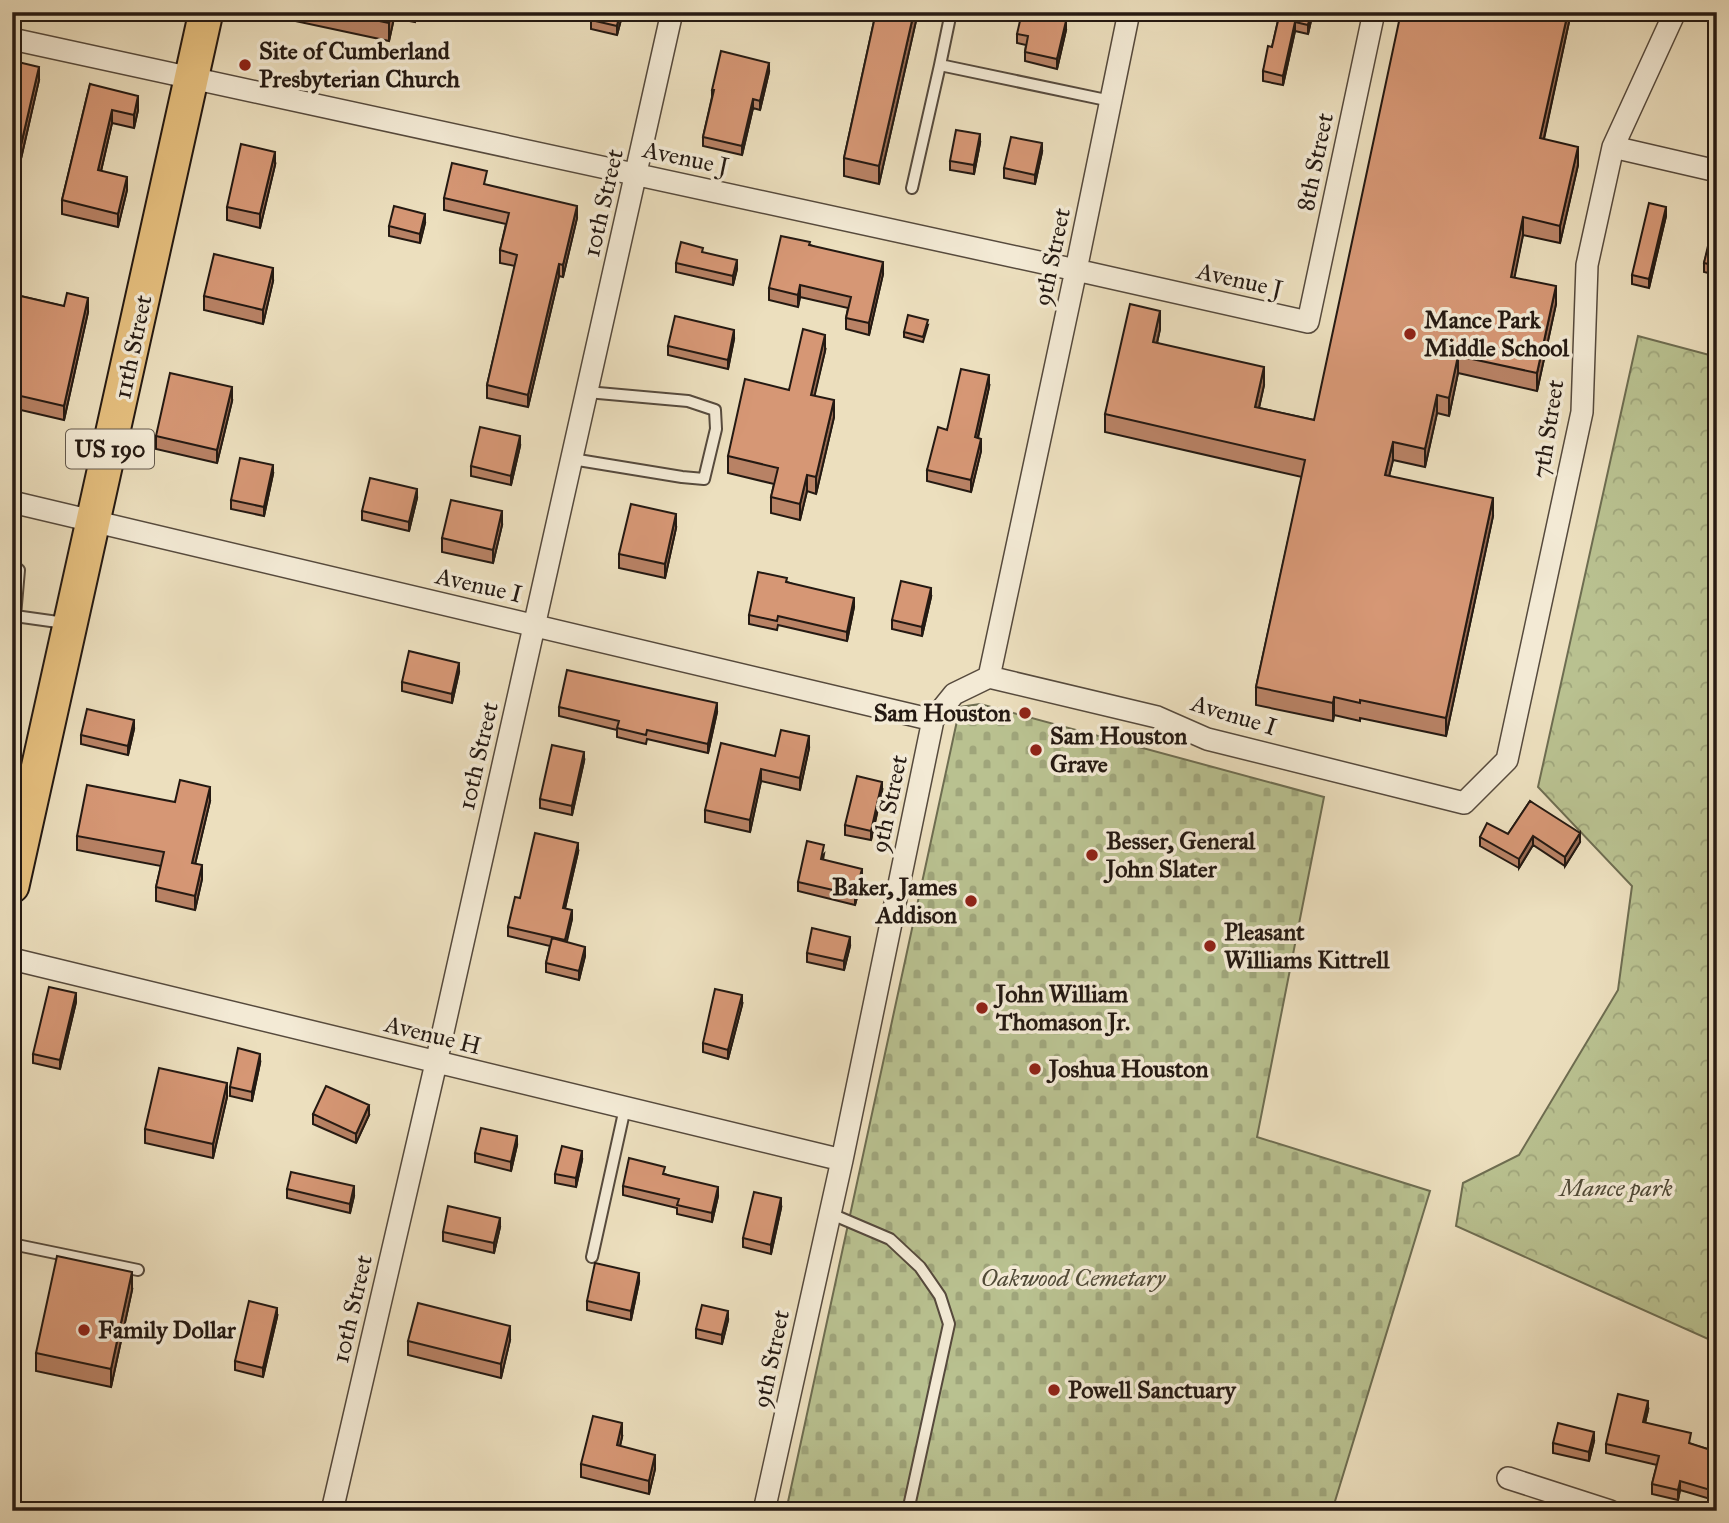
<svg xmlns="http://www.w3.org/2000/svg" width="1729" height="1523" viewBox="0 0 1729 1523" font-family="'IM FELL Great Primer',serif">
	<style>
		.forest { fill: url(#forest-crowns); stroke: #6e6d51; stroke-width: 2 }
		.cemetery { fill: url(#cemetery-stones); stroke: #6e6d51; stroke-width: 2 }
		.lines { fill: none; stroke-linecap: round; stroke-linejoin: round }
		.service-casing { stroke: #564a3d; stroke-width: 14 }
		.minor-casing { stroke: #564a3d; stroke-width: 24 }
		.primary-casing { stroke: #241912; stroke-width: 37 }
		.service { stroke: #f3ead5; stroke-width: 10 }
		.minor { stroke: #f3ead5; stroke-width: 21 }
		.primary { stroke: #e6c07f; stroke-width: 33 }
		.wall { fill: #b88265; stroke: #241912; stroke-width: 2 }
		.shaded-wall { fill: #966a52; stroke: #241912; stroke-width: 2 }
		.building { fill: #d69775; stroke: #241912; stroke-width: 2 }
		.poi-dot { fill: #8f2418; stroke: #f3ead5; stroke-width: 2.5 }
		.labels { text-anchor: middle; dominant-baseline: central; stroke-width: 7; stroke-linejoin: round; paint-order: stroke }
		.shield { fill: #f3ead5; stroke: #62584c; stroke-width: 2 }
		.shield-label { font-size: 23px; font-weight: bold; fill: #241912 }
		.poi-label { font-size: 24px; font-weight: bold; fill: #241912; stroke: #f3ead5; text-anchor: start }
		.street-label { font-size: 24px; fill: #241912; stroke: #f3ead5 }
		.park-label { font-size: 24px; font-style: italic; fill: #514b38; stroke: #f3ead5 }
	</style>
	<defs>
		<pattern id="forest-crowns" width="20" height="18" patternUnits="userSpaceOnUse" patternTransform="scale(1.75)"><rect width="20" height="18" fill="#b9c190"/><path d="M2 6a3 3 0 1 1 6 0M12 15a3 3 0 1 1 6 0" fill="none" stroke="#9fa57b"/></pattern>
		<pattern id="cemetery-stones" width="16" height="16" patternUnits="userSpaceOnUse" patternTransform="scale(1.75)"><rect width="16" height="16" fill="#b9c190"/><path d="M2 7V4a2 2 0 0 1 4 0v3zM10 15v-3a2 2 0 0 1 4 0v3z" fill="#9fa57b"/></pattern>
	</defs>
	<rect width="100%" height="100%" fill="#ecdfbe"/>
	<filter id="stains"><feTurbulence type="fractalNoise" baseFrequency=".00286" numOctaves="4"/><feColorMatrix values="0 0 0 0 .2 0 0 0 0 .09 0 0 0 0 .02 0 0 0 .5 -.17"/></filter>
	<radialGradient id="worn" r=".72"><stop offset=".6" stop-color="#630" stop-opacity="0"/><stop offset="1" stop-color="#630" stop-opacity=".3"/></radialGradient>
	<path class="forest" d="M1638,336L1717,357V1343L1456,1226L1463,1183L1519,1155L1618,990L1632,886L1538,787Z"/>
	<path class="cemetery" d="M980,704L1324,797L1257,1137L1430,1191L1332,1511H786L960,707Z"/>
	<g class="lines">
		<g class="service-casing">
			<path id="service" d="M940,65L950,17
				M912,188L940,65L1111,101
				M572,459L682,477L704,479L716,429L715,410L688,401L587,392
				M12,569L19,570L15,616L65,623
				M829,1213L890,1239L920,1267L940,1296L949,1324L908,1511
				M12,1244L138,1270
				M592,1257L625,1108"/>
		</g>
		<g class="minor-casing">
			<path id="minor" d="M12,39L1076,270L1308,322L1374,12
				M1613,147L1717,171
				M12,502L933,720
				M989,677L1157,717L1207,739L1464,803L1507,760L1582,412L1587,265L1613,147L1675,12
				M12,959L842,1160
				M1508,1478L1610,1511
				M332,1511L436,1063L672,12
				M764,1511L842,1160L933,720L954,694L989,677L1076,270L1129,12"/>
		</g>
		<g class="primary-casing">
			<path id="primary" d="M12,886L206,12"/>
		</g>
		<use href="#service" class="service"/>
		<use href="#minor" class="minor"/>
		<use href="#primary" class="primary"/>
	</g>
	<path class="wall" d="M267,12H417L415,22L394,18L389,41L267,15Z
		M593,12H623L617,35L591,29V20Z
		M876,12H918L879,184L844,176V158Z
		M962,12H987L986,18Z
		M1280,12H1313L1308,34L1295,31L1283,85L1263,81V71L1272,47Z
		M1569,12V22L1544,139L1578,165L1560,243L1523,235L1514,277L1556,304L1537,391L1458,373L1449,416L1437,413L1425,467L1393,460L1389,476L1493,516L1446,736L1360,718V721L1334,715L1333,721L1256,705V687L1302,477L1105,432V414L1160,329L1157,343L1264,385L1259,408L1314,420Z
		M1066,30L1057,69L1025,61V52L1026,45L1017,43V34Z
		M1717,66V115L1711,113V95Z
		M769,72L760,110L753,108L742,155L703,146V137L712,97V90Z
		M12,78L39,80L17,176L12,175Z
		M90,84L138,110L134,128L112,123L101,171L127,190L118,227L62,214V200Z
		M980,143L974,174L950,170V161Z
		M1042,152L1035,184L1004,178V168Z
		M275,165L260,228L227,220V207Z
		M487,185L577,218L563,277L559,276L528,407L487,398V385L515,266L500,263V250L506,224L444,210V198Z
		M1666,216L1649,288L1632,284V275Z
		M1717,217V275L1704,272V263Z
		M425,223L420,243L389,236V226Z
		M810,245L883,274L869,335L846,329V318L848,308L800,297L798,307L769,300V288Z
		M703,253L737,269L733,285L676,272V263Z
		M273,281L263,324L204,310V296Z
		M12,294L88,312L64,420L12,408Z
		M928,325L923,342L904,337V332Z
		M734,339L728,369L668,355V346Z
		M825,351L814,396L834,417L816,494L807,491L800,520L771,513V497L774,484L728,473V456Z
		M989,387L978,438L981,451L971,492L927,481V470L947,430Z
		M232,401L217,463L156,449V436Z
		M520,446L511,485L471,476V466Z
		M273,474L264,516L231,509V500Z
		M417,498L409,531L362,520V511Z
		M502,525L493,563L442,552V538Z
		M676,528L665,578L619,568V554Z
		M787,582L854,607L847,641L778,625L777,630L749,624V615Z
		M931,597L922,636L892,629V620Z
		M459,672L452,703L402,691V682Z
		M559,707L717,712L708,753L647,739L646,744L617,737V730L559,716Z
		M134,729L128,755L81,744V735Z
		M809,748L800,790L761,781L750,832L705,822V810L775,756Z
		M584,761L572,815L540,808V799Z
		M882,791L871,840L845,835V825Z
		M210,801L195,864L202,879L195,910L156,901V887L161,866L77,850V836L175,802Z
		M1530,801L1580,842L1565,866L1533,845L1519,868L1480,846V837L1508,834Z
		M578,852L565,908L572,919L566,942L585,956L579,980L546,972V963L550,946L508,936V927L520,898Z
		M824,854L823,860L862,878L855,905L798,891V882Z
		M850,946L844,970L807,962V953Z
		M76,1002L60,1069L33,1063V1054Z
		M742,1005L728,1059L703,1052V1043Z
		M260,1063L252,1101L230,1096V1087Z
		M227,1097L213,1158L145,1143V1129Z
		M313,1114L369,1115L356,1143L313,1124Z
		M517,1145L511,1171L475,1162V1153Z
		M582,1160L576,1187L555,1183V1174Z
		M665,1174L718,1196L712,1222L677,1214V1208L623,1195V1186Z
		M287,1189L354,1196L350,1213L287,1198Z
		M781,1208L771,1254L743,1247V1238Z
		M500,1227L494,1253L443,1241V1232Z
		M639,1282L631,1320L587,1310V1301Z
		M132,1290L111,1387L36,1371V1353Z
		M277,1317L263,1377L235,1370V1361Z
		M728,1320L722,1344L696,1338V1329Z
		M510,1340L501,1378L408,1355V1341Z
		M1648,1410L1645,1423L1691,1444L1717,1452V1501L1680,1490L1678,1500L1652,1494V1484L1657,1465L1606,1453V1444Z
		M622,1437L620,1446L655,1469L649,1494L581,1477V1464Z
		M1594,1441L1589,1461L1553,1453V1443Z"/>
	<path class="shaded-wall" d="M391,12H394V18L389,41V23Z
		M620,12H623L617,35V26Z
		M914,12H918L879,184V166Z
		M1311,12H1313L1308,34V25Z
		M1568,12H1569V22L1540,156V138Z
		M1066,21V30L1057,69V59Z
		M1295,22V31L1283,85V76Z
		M769,63V72L760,110V101Z
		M39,67V80L17,176V162Z
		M138,96V110L134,128V115Z
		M753,99V108L742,155V146Z
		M112,110V123L98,184V170Z
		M980,134V143L974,174V165Z
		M1042,143V152L1035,184V175Z
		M1578,147V165L1560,243V226Z
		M275,152V165L260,228V214Z
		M127,177V190L118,227V214Z
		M577,206V218L563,277V265Z
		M1666,207V216L1649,288V279Z
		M425,214V223L420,243V234Z
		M1523,217V235L1511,295V277Z
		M737,260V269L733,285V276Z
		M883,262V274L869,335V323Z
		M559,264V276L528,407V395Z
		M273,268V281L263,324V310Z
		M800,285V297L798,307V295Z
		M1556,286V304L1537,391V373Z
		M88,298V312L64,420V406Z
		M1160,311V329L1153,360V342Z
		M734,330V339L728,369V360Z
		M825,335V351L811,411V395Z
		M1458,356V373L1449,416V398Z
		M1264,367V385L1255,425V407Z
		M989,375V387L975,449V437Z
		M232,387V401L217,463V450Z
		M1437,395V413L1425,467V449Z
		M834,400V417L816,494V477Z
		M520,436V446L511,485V476Z
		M981,439V451L971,492V480Z
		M1393,442V460L1385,493V475Z
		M273,465V474L264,516V507Z
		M807,475V491L800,520V504Z
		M417,489V498L409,531V522Z
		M1493,498V516L1446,736V718Z
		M502,511V525L493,563V550Z
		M676,514V528L665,578V564Z
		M931,588V597L922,636V627Z
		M854,598V607L847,641V632Z
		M459,663V672L452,703V694Z
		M1334,697V715L1333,721V703Z
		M717,703V712L708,753V744Z
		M134,720V729L128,755V746Z
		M809,736V748L800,790V778Z
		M584,752V761L572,815V806Z
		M761,769V781L750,832V820Z
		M882,782V791L871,840V831Z
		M210,787V801L192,877V863Z
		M1580,833V842L1565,866V857Z
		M1533,836V845L1519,868V859Z
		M578,843V852L563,917V908Z
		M202,865V879L195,910V896Z
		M862,869V878L855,905V895Z
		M572,910V919L565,950V940Z
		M850,937V946L844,970V961Z
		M585,947V956L579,980V971Z
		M76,993V1002L60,1069V1060Z
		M742,995V1005L728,1059V1050Z
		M260,1054V1063L252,1101V1092Z
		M227,1083V1097L213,1158V1144Z
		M369,1105V1115L356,1143V1134Z
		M517,1136V1145L511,1171V1162Z
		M582,1151V1160L576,1187V1178Z
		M354,1186V1196L350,1213V1204Z
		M718,1187V1196L712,1222V1213Z
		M781,1198V1208L771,1254V1245Z
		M500,1218V1227L494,1253V1243Z
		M132,1272V1290L111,1387V1369Z
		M639,1273V1282L631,1320V1311Z
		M277,1308V1317L263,1377V1368Z
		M728,1311V1320L722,1344V1335Z
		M510,1326V1340L501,1378V1364Z
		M1648,1401V1410L1643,1431V1422Z
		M622,1423V1437L617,1459V1445Z
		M1594,1432V1441L1589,1461V1452Z
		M655,1455V1469L649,1494V1481Z
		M1680,1481V1490L1678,1500V1490Z"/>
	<path class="building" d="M337,12H391L389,23Z
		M593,12H620L617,26L591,20Z
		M876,12H914L879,166L844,158Z
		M1022,12H1027L1066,21L1057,59L1025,52L1028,36L1017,34Z
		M1280,12H1311L1308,25L1295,22L1283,76L1263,71L1268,46L1272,47Z
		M1401,12H1568L1540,138L1578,147L1560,226L1523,217L1511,277L1556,286L1537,373L1458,356L1449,398L1437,395L1425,449L1393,442L1385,475L1493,498L1446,718L1360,700V703L1334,697L1333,703L1256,687L1305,460L1105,414L1130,304L1160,311L1153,342L1264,367L1255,407L1314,420Z
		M721,51L769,63L760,101L753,99L742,146L703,137L714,90H712Z
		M18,62L39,67L17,162L12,161V78L14,79Z
		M1717,66V97L1711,95Z
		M90,84L138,96L134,115L112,110L98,170L127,177L118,214L62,200Z
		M956,130L980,134L974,165L950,161Z
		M1011,137L1042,143L1035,175L1004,168Z
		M241,144L275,152L260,214L227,207Z
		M452,163L487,171L484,184L577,206L563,265L559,264L528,395L487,385L517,255L500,250L509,213L444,198Z
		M1649,203L1666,207L1649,279L1632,275Z
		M394,206L425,214L420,234L389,226Z
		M1715,216L1717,217V266L1704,263Z
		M781,236L810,242L809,245L883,262L869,323L846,318L851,297L800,285L798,295L769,288Z
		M681,242L703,248L702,252L737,260L733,276L676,263Z
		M214,254L273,268L263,310L204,296Z
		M67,293L88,298L64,406L12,394V294L64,306Z
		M908,315L928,320L923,337L904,332Z
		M675,316L734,330L728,360L668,346Z
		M803,329L825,335L811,395L834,400L816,477L807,475L800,504L771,497L778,468L728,456L745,379L789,390Z
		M961,369L989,375L975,437L981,439L971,480L927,470L938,427L947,430Z
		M170,373L232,387L217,450L156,436Z
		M480,427L520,436L511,476L471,466Z
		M240,458L273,465L264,507L231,500Z
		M370,478L417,489L409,522L362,511Z
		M451,500L502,511L493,550L442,538Z
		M631,504L676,514L665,564L619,554Z
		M758,572L787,578L786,582L854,598L847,632L778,616L777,621L749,615Z
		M901,581L931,588L922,627L892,620Z
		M409,651L459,663L452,694L402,682Z
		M567,670L717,703L708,744L647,730L646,735L617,728L619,721L559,707Z
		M87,709L134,720L128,746L81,735Z
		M781,730L809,736L800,778L761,769L750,820L705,810L721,743L775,756Z
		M552,745L584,752L572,806L540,799Z
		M857,776L882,782L871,831L845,825Z
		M180,780L210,787L192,863L202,865L195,896L156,887L164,852L77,836L87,785L175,802Z
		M1530,801L1580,833L1565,857L1533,836L1519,859L1480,837L1487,823L1508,834Z
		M535,833L578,843L563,908L572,910L565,940L508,927L515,897L520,898Z
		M807,841L824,845L821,859L862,869L855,895L798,882Z
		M812,928L850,937L844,961L807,953Z
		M552,938L585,947L579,971L546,963Z
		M49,987L76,993L60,1060L33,1054Z
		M715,989L742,995L728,1050L703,1043Z
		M238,1048L260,1054L252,1092L230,1087Z
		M159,1068L227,1083L213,1144L145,1129Z
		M326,1086L369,1105L356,1134L313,1114Z
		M481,1128L517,1136L511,1162L475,1153Z
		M562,1146L582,1151L576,1178L555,1174Z
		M629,1158L665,1167L663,1174L718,1187L712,1213L677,1205L679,1199L623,1186Z
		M291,1172L354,1186L350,1204L287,1189Z
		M754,1192L781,1198L771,1245L743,1238Z
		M448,1206L500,1218L494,1243L443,1232Z
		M57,1256L132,1272L111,1369L36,1353Z
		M595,1263L639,1273L631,1311L587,1301Z
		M249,1301L277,1308L263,1368L235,1361Z
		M418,1303L510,1326L501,1364L408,1341Z
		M702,1305L728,1311L722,1335L696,1329Z
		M1618,1394L1648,1401L1643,1422L1691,1433L1689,1443L1717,1452V1492L1680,1481L1678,1490L1652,1484L1659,1456L1606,1444Z
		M593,1416L622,1423L617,1445L655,1455L649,1481L581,1464Z
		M1558,1423L1594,1432L1589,1452L1553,1443Z
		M1483,1504L1506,1511H1481Z"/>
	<g class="poi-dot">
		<circle cx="245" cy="65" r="7"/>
		<circle cx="1410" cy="334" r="7"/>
		<circle cx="1025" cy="713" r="7"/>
		<circle cx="1036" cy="750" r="7"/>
		<circle cx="1092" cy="855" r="7"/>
		<circle cx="971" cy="901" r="7"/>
		<circle cx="1210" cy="946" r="7"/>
		<circle cx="982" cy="1008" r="7"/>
		<circle cx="1035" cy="1069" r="7"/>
		<circle cx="84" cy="1330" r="7"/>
		<circle cx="1054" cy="1390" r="7"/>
	</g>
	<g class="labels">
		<rect class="shield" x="66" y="429.5" width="88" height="39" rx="5"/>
		<g class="shield-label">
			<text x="110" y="449">US 190</text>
		</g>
		<g class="poi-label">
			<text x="259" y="51">Site of Cumberland<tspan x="259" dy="28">Presbyterian Church</tspan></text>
			<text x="1424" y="320">Mance Park<tspan x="1424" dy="28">Middle School</tspan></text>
			<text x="1011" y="713" text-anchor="end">Sam Houston</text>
			<text x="1050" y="736">Sam Houston<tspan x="1050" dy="28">Grave</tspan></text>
			<text x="1106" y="841">Besser, General<tspan x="1106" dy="28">John Slater</tspan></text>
			<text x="957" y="887" text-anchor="end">Baker, James<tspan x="957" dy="28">Addison</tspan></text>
			<text x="1224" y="932">Pleasant<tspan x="1224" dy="28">Williams Kittrell</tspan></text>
			<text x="996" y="994">John William<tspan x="996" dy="28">Thomason Jr.</tspan></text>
			<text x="1049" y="1069">Joshua Houston</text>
			<text x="98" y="1330">Family Dollar</text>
			<text x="1068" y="1390">Powell Sanctuary</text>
		</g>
		<g class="street-label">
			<text transform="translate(686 158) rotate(12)">Avenue J</text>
			<text transform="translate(1315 162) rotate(-78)">8th Street</text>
			<text transform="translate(603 203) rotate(-77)">10th Street</text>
			<text transform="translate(1052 257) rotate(-78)">9th Street</text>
			<text transform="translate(1240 280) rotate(13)">Avenue J</text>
			<text transform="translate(133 347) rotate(-78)">11th Street</text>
			<text transform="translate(1548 429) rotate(-81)">7th Street</text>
			<text transform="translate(479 585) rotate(13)">Avenue I</text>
			<text transform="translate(1234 715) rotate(17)">Avenue I</text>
			<text transform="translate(478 756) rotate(-77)">10th Street</text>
			<text transform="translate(889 804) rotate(-78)">9th Street</text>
			<text transform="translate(433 1035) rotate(14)">Avenue H</text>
			<text transform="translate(352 1309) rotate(-77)">10th Street</text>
			<text transform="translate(771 1359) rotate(-78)">9th Street</text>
		</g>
		<g class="park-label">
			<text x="1616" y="1188">Mance park</text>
			<text x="1073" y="1278">Oakwood Cemetary</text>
		</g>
	</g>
	<rect width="1729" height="1523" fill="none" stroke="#ecdfbe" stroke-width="42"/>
	<rect x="14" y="14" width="1701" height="1495" fill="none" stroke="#241912" stroke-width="3.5"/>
	<rect x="21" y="21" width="1687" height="1481" fill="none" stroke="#241912" stroke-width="2"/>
	<rect width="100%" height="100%" filter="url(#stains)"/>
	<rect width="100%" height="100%" fill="url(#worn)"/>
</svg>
